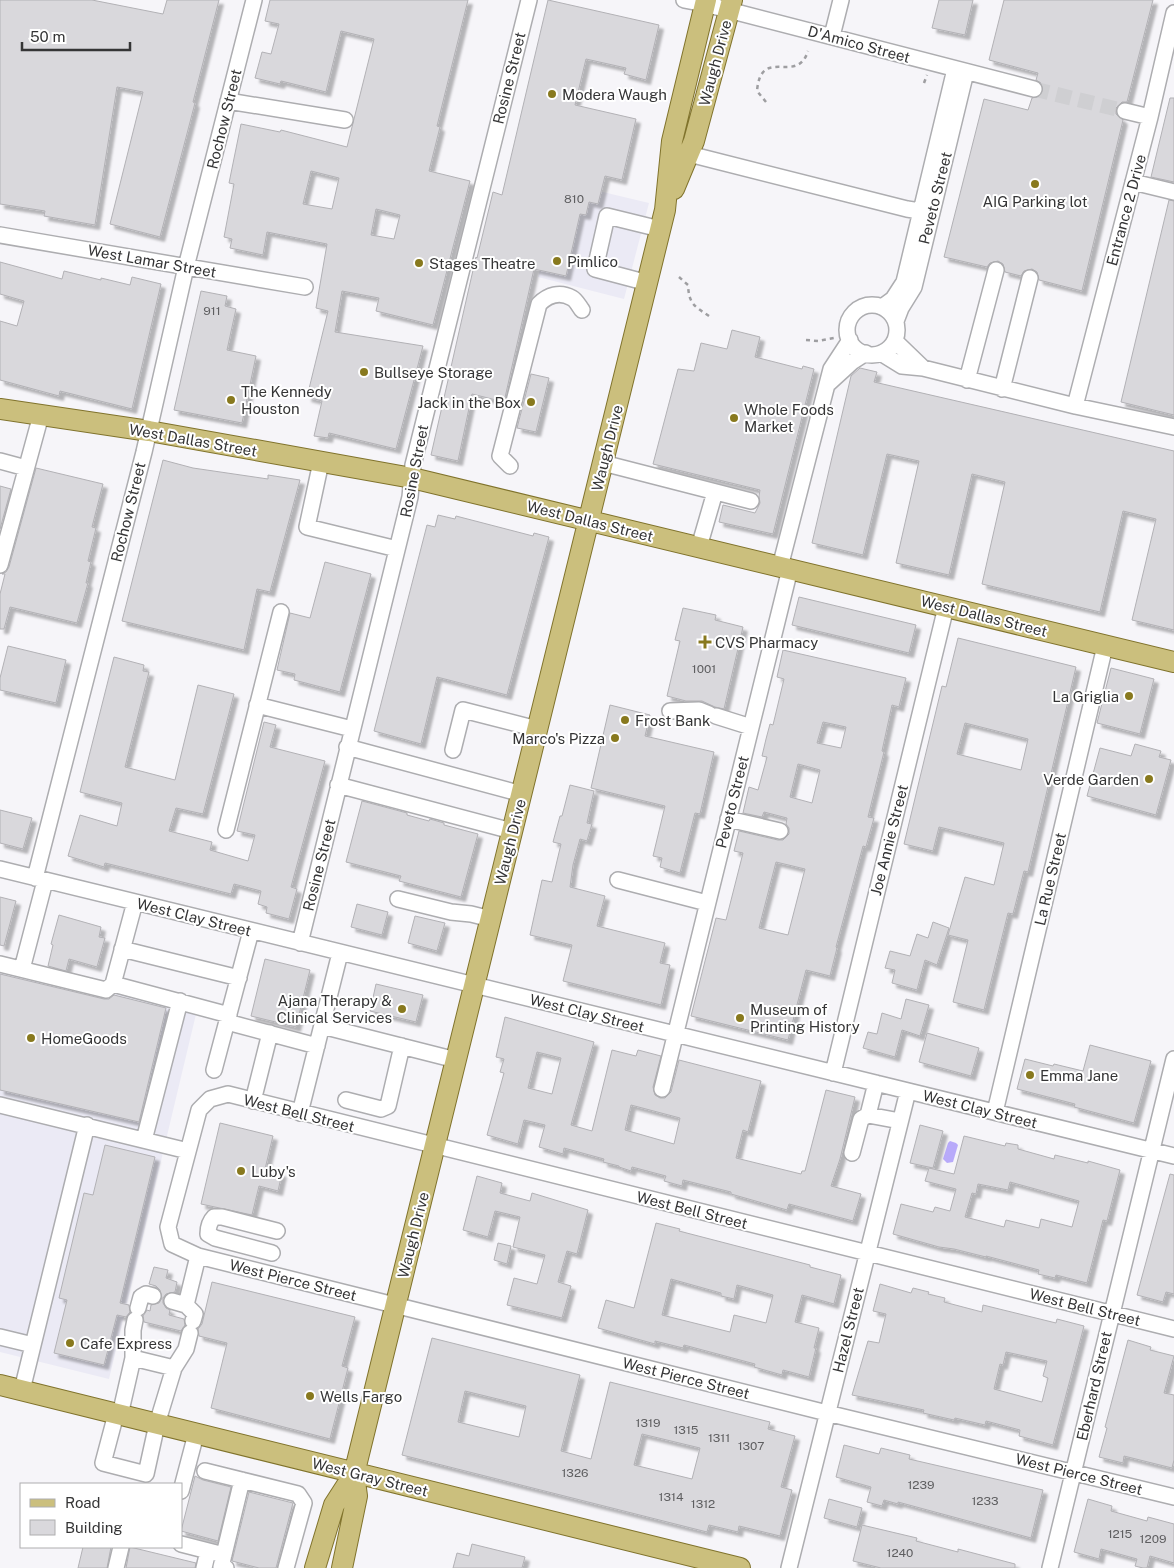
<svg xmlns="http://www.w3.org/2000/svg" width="1174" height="1568" viewBox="0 0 1174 1568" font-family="'Public Sans',sans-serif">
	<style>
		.built { fill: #ebeaf5 }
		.water { fill: #b8aafa }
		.building { fill: #d9d8dc; stroke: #b2b1b5; fill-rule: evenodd; filter: url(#shadow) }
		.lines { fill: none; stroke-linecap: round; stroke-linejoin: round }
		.minor-tunnel { stroke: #cfcfd2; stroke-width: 15; stroke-dasharray: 15 8; stroke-linecap: butt }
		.minor-casing { stroke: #adadb0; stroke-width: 18 }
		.major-casing { stroke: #80732c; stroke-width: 22 }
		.path { stroke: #9e9ea1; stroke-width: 2.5; stroke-dasharray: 4 4; stroke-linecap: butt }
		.minor { stroke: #fff; stroke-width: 15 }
		.major { stroke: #cbbf7d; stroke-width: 20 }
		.poi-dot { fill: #88791e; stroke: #fff; stroke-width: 2 }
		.labels { text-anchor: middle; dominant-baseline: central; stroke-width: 4; stroke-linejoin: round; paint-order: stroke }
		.number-label { font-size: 12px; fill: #5e5e60 }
		.street-label { font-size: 15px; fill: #353536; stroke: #fff }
		.poi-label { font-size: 15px; fill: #353536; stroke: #fff; text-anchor: start }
	</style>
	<defs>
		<filter id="shadow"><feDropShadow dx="4.5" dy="4.5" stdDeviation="1" flood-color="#0004"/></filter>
	</defs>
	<rect width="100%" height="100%" fill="#f6f5f9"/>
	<path class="built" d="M561,182L649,203L624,299L538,277Z
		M0,957L197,1010L109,1379L0,1352Z"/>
	<path class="water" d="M950,1141L956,1143L958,1145L953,1162L947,1163L943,1159L948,1143Z"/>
	<path class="building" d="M0,0H92L163,14L167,0H219L193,102L195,103L160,237L110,224L143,92L117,87L95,225L44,216L45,211L0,204Z
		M270,0H468L437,126L440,127L429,171L470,181L433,325L376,311L379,298L342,291L335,332L423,346L396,449L329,433L328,438L314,436L322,401L307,397L328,311L316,308L327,244L267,232L263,255L230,248L232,239L224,237L234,184L229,183L241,124L280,132L281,130L347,147L374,39L341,31L326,92L281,81L280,84L255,78L262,52L271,54L279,24L265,21ZM311,171L339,178L332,209L303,204ZM376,209L400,215L394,239L371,235Z
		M548,0L659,25L646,80L624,74L626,68L586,59L575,105L636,119L622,180L605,176L598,204L589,202L586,215L580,214L566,276L534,269L504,402L472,394L458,461L431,455L476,257L477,258L493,192L502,195Z
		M939,0H973L965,35L932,28Z
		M1004,0H1153L1127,102H1122L1116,108V114L1123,120L1082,291L1039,280L1037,272L1032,269L1024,271L1021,276L1005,272L1003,264L998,261L990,263L987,267L944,257L984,99L1028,110L1032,98L1040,96L1043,91L1041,83L1036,80L1038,73L989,60Z
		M1170,98H1174V182L1151,177Z
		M1169,200L1174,201V415L1121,402Z
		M0,262L62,279L64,271L101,280V278L130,285L132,277L161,284L132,409L60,391L59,396L0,380V321L17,326L24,301L0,294Z
		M201,291L227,296L225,306L236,309L227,350L256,356L242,423L174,410Z
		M732,330L760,337L755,357L802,369L803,366L814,369L773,534L719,522L723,505L755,513L760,503L759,496L760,490L653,464L678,369L694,371L701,343L727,349Z
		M860,368L877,372L874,382L1174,451V630L1132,620L1156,519L1123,511L1100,612L982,584L1005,482L972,474L949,575L896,563L919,461L887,454L863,555L812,543L851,376Z
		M531,374L549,378L536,432L517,428Z
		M163,460L193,468L268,479V475L300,480L270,592L257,589L244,650L122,621Z
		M36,468L103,484L92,527L96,528L88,561L91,562L86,583H88L77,623L10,607L4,629H0V594L5,574H2L6,572L9,567Z
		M0,486L11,489L0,529Z
		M438,515L455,519L456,516L533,536L534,533L549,537L507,695L437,677L421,744L374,731L427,525L435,527Z
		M325,562L371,574L340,692L294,680L295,674L277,670L290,613L310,618Z
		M799,597L916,625L909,653L792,625Z
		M683,608L716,615L715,620L743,627L724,709L715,707L702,701H686L667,696L680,641L675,640Z
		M958,638L1076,667L1028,872L1024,871L1013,914L1008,913L984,1010L953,1002L968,940L948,935L965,877L994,885L1004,843L939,827L933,851L904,844L942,686L946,687ZM965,723L1028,739L1021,770L957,754Z
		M8,646L66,660L56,703L0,690V678Z
		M783,650L906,678L899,707L892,705L882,751L884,752L868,817L874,818L866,847L863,846L836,947L837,948L830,976L806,970L788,1040L691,1016L716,918L726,920L743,853L734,851L739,831L778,840H783L789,834V828L786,824L787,818L764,812L762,817L743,813L749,787L758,790L767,757L762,756L766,739L770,724L773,725L784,679L777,677ZM823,722L846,727L841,748L817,743ZM798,764L820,770L812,803L790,797ZM776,862L805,869L788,935L759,928Z
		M114,657L144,665L143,671L149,672L125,767L175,780L198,685L234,694L203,814L176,808L169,831L212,842L210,850L248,861L255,835L237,831L264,722L276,725L270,747L325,761L291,887L297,889L289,919L266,913L267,907L258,904L261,891L234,884L231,894L105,863L104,867L68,856L80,815L117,826L122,803L80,792Z
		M1111,668L1154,679L1140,734L1097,723Z
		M610,705L650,715L645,736L714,752L700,814L695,813L680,873L660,867L662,858L653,856L665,806L591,788Z
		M1135,744L1161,751L1159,757L1171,760L1156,815L1087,796L1100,748L1131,756Z
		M570,785L594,791L587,823L592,824L587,841L580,839L573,865L570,887L605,896L597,926L665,943L660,963L670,965L661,1005L563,981L572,945L530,935L542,880L552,882L561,844L553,842L560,816H562Z
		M362,801L407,813V815L429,821L430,819L444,823V825L478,834L461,897L399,881L401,876L346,862Z
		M0,810L32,818L23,849L0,843Z
		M0,897L16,901L4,946L0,945Z
		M357,904L388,912L382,935L351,927Z
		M59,915L101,927L99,937L105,938L97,967L69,959L66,971L48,966L53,945L51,944Z
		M415,916L445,923L437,951L408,943Z
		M933,922L949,928L937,965L925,960L917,990L892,983L895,970L885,968L890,951L910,956L917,934L928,938Z
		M265,959L310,970L296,1027L251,1016Z
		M0,974L104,999H109L114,995L166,1008L139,1122L0,1090Z
		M376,984L423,995L416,1022L370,1011Z
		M906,999L929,1005L920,1036L902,1030L895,1057L863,1048L868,1032L877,1034L882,1013L901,1019Z
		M505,1017L594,1042L571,1125L592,1131L612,1050L636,1056L638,1050L661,1056L653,1087L655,1095L660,1098H665L671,1092L679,1060L761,1081L748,1132L743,1130L736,1158L801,1174L802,1171H805L826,1090L855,1097L840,1159L831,1186L861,1194L853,1221L789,1204L787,1210L731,1194V1192L683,1180L682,1186L664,1181L666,1176L632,1167L631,1171L619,1167V1166L603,1162L604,1159L564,1148L563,1154L539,1147L545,1125L524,1120L518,1144L487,1135L504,1073L500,1072L504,1059L496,1057ZM537,1052L561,1058L552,1094L528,1088ZM631,1105L680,1118L674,1144L625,1130Z
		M927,1033L979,1048L971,1076L919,1062Z
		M1090,1045L1151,1061L1134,1123L1074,1107L1075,1104L1017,1089L1025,1059L1053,1066L1054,1064L1083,1071Z
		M220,1123L273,1136L265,1169L282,1173L278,1191L259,1186L252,1215L201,1204Z
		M920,1125L943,1131L933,1168L910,1163Z
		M964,1136L1005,1146L1006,1143L1018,1145V1149L1054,1159L1055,1155L1088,1163V1161L1120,1170L1107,1221L1103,1220L1087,1283L1056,1275L1055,1278L1038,1274L1039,1270L986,1256V1257L954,1249L939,1247L893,1234L901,1204L933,1212L935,1207L950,1211L956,1189L925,1181L929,1168L954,1174ZM1010,1182L1079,1201L1072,1227L1041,1219L1039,1228L1006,1220L1004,1227L965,1217L972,1193L976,1194L978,1184L1008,1190Z
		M105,1145L155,1157L120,1303L129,1305L130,1312L126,1317L117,1315L104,1365L54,1353L67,1300L59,1298L84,1193L93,1195Z
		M1170,1174L1174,1175V1294L1166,1292L1163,1302L1137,1295Z
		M477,1176L502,1183L500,1193L530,1201L532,1193L588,1210L577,1254L567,1251L558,1282L571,1286L562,1318L507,1305L514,1278L537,1284L545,1255L513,1247L520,1217L495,1211L488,1237L463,1230Z
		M656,1223L680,1229L679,1231L810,1265V1267L841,1275L834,1304L802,1295L795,1322L819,1328L814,1348H816L809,1377L783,1370L782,1375L754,1367L755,1364L684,1345L683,1348L655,1341V1344L598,1328L606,1300L634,1308ZM671,1279L721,1293V1296L734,1299L737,1285L773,1295L766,1323L734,1315L730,1332L662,1315Z
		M498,1243L511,1246L507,1264L494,1260Z
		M154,1267L168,1270L166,1278L177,1282L175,1292L166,1294L163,1298V1303L166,1308L170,1310L169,1315L184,1319L185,1325L181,1331L144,1322L143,1316L147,1310L150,1311L151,1305L159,1303L162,1298L160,1290L156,1286L149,1284Z
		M212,1282L355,1317L342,1366L348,1368L330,1439L211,1408L227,1343L199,1336L198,1329L202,1324Z
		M880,1284L911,1293L913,1288L929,1292L928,1294L945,1298L944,1302L982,1312L983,1305L1056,1323L1057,1319L1084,1326L1053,1445L1019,1436L1020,1430L986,1421L985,1425L955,1418L954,1420L923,1413L924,1410L852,1395L868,1341L879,1343L886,1314L873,1311ZM1006,1352L1047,1361L1043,1376L1048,1378L1042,1402L994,1389L1000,1364L1003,1365Z
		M432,1338L580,1375L561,1451L591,1459L610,1382L770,1422L768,1429L795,1436L781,1487L792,1490L780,1536L739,1526L738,1532L709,1525L707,1532L402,1455ZM465,1391L526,1406L519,1437L458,1422ZM642,1434L700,1448L692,1479L634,1465Z
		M1128,1340L1151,1347L1150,1350L1174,1356L1164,1393L1174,1395V1460L1172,1468L1124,1456L1123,1463L1099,1457L1107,1428L1105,1427Z
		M844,1445L879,1454L881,1448L910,1455L909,1459L1043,1490L1031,1538L898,1502V1504L884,1500L882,1506L867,1502L871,1487L836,1477Z
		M195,1476L203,1480L231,1487L218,1541L181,1531Z
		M249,1492L293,1503L276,1568H259L232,1561Z
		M829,1499L862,1508L857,1527L824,1518Z
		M1088,1499L1112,1506L1111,1511L1147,1521L1148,1517L1174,1524V1563L1150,1556L1147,1568H1143L1135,1566L1137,1559L1101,1549L1099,1559L1074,1552Z
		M862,1525L917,1538L916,1541L958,1552V1549L1015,1564V1568H881L853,1561Z
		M472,1544L525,1557L522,1568H453L457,1553L469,1556Z
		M83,1547H111L107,1568H78Z
		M130,1547L196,1563L195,1568H126Z"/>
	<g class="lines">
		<path class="minor-tunnel" d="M1034,89L1125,111"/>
		<g class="minor-casing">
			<path id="minor" d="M684,0L705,4L1034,89
				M832,36L841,0
				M228,101L345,120
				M1125,111L1150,117
				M689,154L907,209L920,211
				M1133,182L1174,192
				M0,235L305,287
				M648,283L595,269L607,216L660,229
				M847 330a25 25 0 1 1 50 0a25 25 0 1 1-50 0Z
				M882,307L893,299L904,282L955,69
				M896,321L901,308L914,287L966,72
				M895,341L923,368
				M881,353L902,366L923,368L1075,406L1174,427
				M967,380L996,270
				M829,383L852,362L866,353
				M1002,389L1030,278
				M1075,406L1150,117L1174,13
				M0,461L26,468
				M321,462L307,527L397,549
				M603,463L751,501
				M510,466L500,456L539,304C548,295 560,291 572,298C576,300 579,306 582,310
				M699,547L715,492
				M0,565L41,415
				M780,567L831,369L850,340
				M257,705L352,729
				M670,711L699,710L709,714
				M716,716L751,727
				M347,747L522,794
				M453,750L463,710L537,729
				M338,785L512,831
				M728,819L780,831
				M226,830L281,612
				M0,869L1174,1156
				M35,878L144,452L186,267L254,0
				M618,880L707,903
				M398,899L451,912L471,914L491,919
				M300,943L410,497L413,465L529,0
				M122,949L239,978
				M0,964L106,990L113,984L229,1015
				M22,969L45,881
				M113,984L135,902
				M227,1022L317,1046
				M322,1026L456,1060
				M214,1070L251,931
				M833,1073L946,607
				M662,1089L790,569
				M346,1100L381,1109L388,1106L402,1046
				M253,1101L270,1033
				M0,1105L188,1151
				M995,1112L1105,646
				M300,1113L340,953
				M868,1115L900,1121
				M144,1140L180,1001
				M852,1153L861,1119L868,1115L876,1083
				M272,1253L215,1238L208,1234C208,1227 209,1222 214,1217H222L277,1231
				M172,1301L186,1305L195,1314L193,1321
				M186,1305L198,1256
				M138,1308L141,1297L146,1294L153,1296
				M1174,1329L228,1094L210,1099L199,1110L168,1227L172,1244L198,1256L827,1413L1174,1497
				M0,1337L33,1345
				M133,1358L174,1368
				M22,1390L87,1125
				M116,1414L103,1463L146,1474L157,1424L174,1368L186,1349L190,1333
				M120,1415L133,1358V1330L135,1320
				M205,1471L298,1494L304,1503L286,1568
				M181,1491L196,1434
				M181,1544L224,1555
				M116,1568L121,1547
				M204,1568L208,1551
				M226,1568L221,1567L242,1480
				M789,1568L908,1091
				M1050,1568L1174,1059"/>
		</g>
		<g class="major-casing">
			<path id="major" d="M674,189L694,141L732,0
				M0,409L149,431L412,478L1174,662
				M0,1385L740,1568
				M315,1568L334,1505L354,1474L665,210L672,141L706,0
				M342,1568L357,1496L354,1474"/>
		</g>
		<path class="path" d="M924,83L927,75
			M766,102L757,91C761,45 797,86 808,51
			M679,277L688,285C689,304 694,306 709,316
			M806,340L818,341L834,338"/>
		<use href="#minor" class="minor"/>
		<use href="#major" class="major"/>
	</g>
	<g class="poi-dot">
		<circle cx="552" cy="94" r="5"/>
		<circle cx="1035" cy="184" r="5"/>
		<circle cx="557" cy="261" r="5"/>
		<circle cx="419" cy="263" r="5"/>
		<circle cx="364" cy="372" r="5"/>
		<circle cx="231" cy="400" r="5"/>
		<circle cx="531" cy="402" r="5"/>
		<circle cx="734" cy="418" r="5"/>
		<path d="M702.5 634.5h5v5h5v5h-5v5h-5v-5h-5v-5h5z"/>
		<circle cx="1129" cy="696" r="5"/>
		<circle cx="625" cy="720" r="5"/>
		<circle cx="615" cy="738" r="5"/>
		<circle cx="1149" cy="779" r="5"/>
		<circle cx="402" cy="1009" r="5"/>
		<circle cx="740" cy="1018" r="5"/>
		<circle cx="31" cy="1038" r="5"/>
		<circle cx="1030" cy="1075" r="5"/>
		<circle cx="241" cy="1171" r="5"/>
		<circle cx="70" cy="1343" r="5"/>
		<circle cx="310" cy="1396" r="5"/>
	</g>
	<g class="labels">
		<g class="number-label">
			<text x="574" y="199">810</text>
			<text x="212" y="311">911</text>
			<text x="704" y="669">1001</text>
			<text x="648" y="1423">1319</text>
			<text x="686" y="1430">1315</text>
			<text x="719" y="1438">1311</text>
			<text x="751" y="1446">1307</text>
			<text x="575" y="1473">1326</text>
			<text x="921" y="1485">1239</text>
			<text x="671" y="1497">1314</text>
			<text x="985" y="1501">1233</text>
			<text x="703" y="1504">1312</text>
			<text x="1120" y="1534">1215</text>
			<text x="1153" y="1539">1209</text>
			<text x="900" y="1553">1240</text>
		</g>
		<g class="street-label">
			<text transform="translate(859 44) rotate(15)">D'Amico Street</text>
			<text transform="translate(715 63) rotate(-75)">Waugh Drive</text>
			<text transform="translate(509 78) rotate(-76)">Rosine Street</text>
			<text transform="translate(224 119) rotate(-76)">Rochow Street</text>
			<text transform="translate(935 198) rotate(-76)">Peveto Street</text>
			<text transform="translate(1126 210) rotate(-75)">Entrance 2 Drive</text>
			<text transform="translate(152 261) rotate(10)">West Lamar Street</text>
			<text transform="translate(193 440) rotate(10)">West Dallas Street</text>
			<text transform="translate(607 448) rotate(-76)">Waugh Drive</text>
			<text transform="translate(414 471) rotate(-79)">Rosine Street</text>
			<text transform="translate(128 512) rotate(-76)">Rochow Street</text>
			<text transform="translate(590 521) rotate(14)">West Dallas Street</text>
			<text transform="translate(984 616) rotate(14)">West Dallas Street</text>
			<text transform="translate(732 802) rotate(-76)">Peveto Street</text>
			<text transform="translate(889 840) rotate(-76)">Joe Annie Street</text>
			<text transform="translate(510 842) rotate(-76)">Waugh Drive</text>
			<text transform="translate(319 865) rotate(-76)">Rosine Street</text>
			<text transform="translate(1050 879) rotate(-77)">La Rue Street</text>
			<text transform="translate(194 917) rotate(14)">West Clay Street</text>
			<text transform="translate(587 1013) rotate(14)">West Clay Street</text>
			<text transform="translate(980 1109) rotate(14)">West Clay Street</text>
			<text transform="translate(299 1113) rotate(14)">West Bell Street</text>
			<text transform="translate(692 1210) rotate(14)">West Bell Street</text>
			<text transform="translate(413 1235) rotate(-76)">Waugh Drive</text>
			<text transform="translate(293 1280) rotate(14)">West Pierce Street</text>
			<text transform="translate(1085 1307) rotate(14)">West Bell Street</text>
			<text transform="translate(848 1330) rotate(-76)">Hazel Street</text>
			<text transform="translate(686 1378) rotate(14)">West Pierce Street</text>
			<text transform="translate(1094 1386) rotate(-77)">Eberhard Street</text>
			<text transform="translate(1079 1474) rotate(14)">West Pierce Street</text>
			<text transform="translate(370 1477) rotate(14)">West Gray Street</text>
		</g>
		<g class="poi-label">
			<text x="562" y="94">Modera Waugh</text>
			<text x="1035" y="201" text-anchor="middle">AIG Parking lot</text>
			<text x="567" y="261">Pimlico</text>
			<text x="429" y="263">Stages Theatre</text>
			<text x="374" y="372">Bullseye Storage</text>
			<text x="241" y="391">The Kennedy<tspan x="241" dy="17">Houston</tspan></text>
			<text x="521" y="402" text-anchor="end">Jack in the Box</text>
			<text x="744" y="409">Whole Foods<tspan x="744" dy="17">Market</tspan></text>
			<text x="715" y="642">CVS Pharmacy</text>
			<text x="1119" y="696" text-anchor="end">La Griglia</text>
			<text x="635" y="720">Frost Bank</text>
			<text x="605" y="738" text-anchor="end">Marco's Pizza</text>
			<text x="1139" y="779" text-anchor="end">Verde Garden</text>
			<text x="392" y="1000" text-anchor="end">Ajana Therapy &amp;<tspan x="392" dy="17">Clinical Services</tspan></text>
			<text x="750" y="1009">Museum of<tspan x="750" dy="17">Printing History</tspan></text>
			<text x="41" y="1038">HomeGoods</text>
			<text x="1040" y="1075">Emma Jane</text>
			<text x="251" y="1171">Luby's</text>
			<text x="80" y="1343">Cafe Express</text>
			<text x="320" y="1396">Wells Fargo</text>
		</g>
	</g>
	<rect x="20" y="1483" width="162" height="65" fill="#ffffff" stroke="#aeaeaf"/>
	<rect x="30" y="1499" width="25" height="8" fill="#cbbf7d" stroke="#aeaeaf"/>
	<text x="65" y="1508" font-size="15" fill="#353536">Road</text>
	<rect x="30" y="1520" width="25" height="15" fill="#d9d8dc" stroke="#aeaeaf"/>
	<text x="65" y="1533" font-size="15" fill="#353536">Building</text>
	<path d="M22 42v8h108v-8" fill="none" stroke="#353536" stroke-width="2.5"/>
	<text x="30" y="42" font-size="15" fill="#353536" stroke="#ffffff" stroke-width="4" paint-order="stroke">50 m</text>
</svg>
